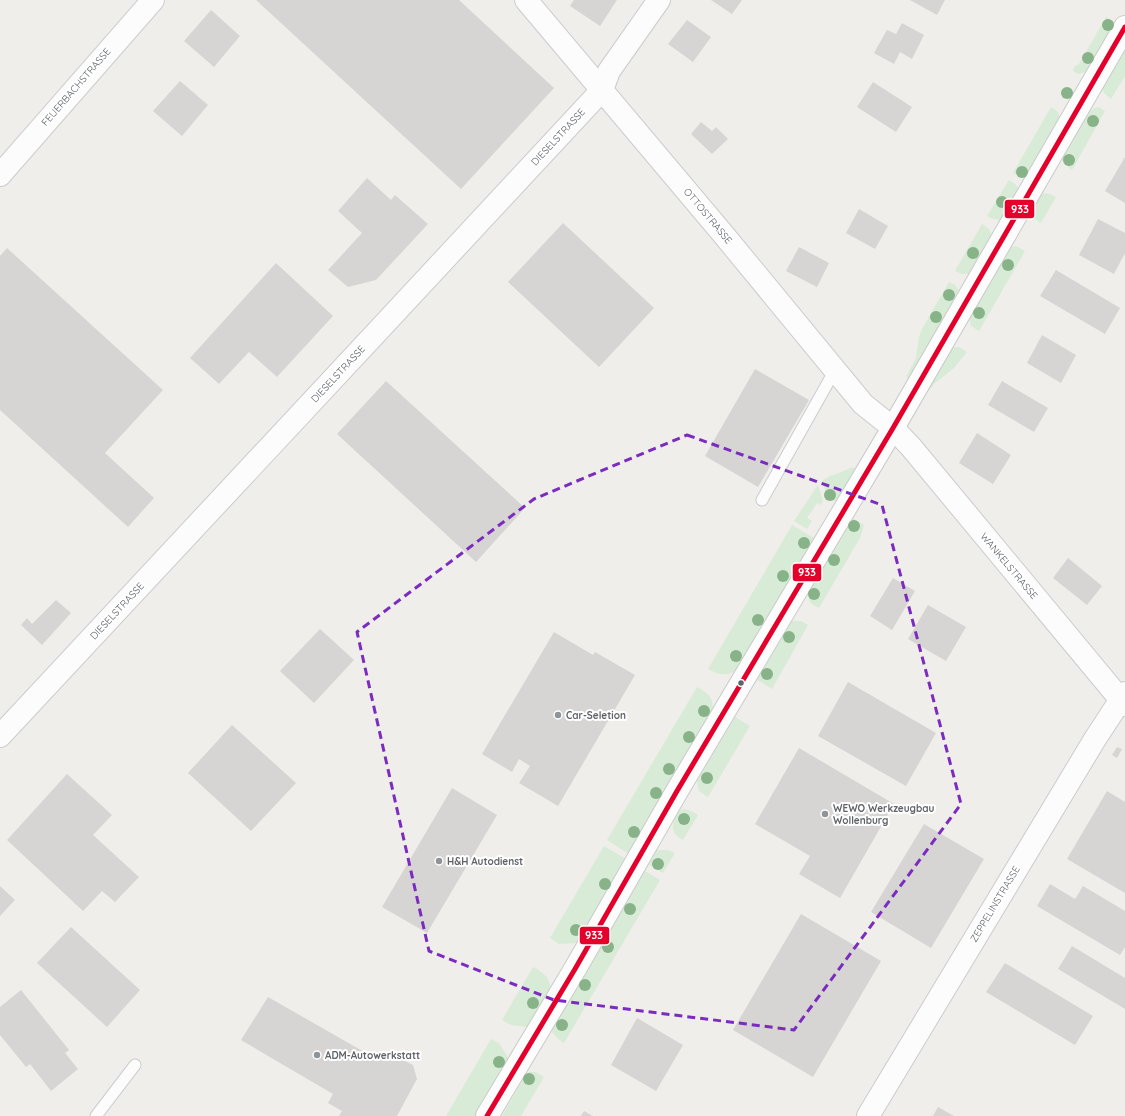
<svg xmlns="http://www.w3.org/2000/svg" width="1125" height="1116" viewBox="0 0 1125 1116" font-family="Quicksand,sans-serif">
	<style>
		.green { fill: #d8ebd6 }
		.building { fill: #d6d5d3 }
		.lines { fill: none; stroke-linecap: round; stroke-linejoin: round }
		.lane-casing { stroke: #cbcccc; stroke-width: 13 }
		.street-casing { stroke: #cbcccc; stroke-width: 24 }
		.secondary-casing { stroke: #cacacb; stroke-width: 24 }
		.lane { stroke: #fdfcfc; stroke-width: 11 }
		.street { stroke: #fdfcfc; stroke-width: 22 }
		.secondary { stroke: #fdfcfc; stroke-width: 22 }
		.bus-1-casing { stroke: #fff; stroke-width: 8 }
		.bus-1 { stroke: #e4002b; stroke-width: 5 }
		.tree { fill: #88b388 }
		.marked { fill: none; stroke: #7b2cbf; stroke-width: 3; stroke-dasharray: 8 5; stroke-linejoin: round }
		.bus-dot { fill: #5f6368; stroke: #fff; stroke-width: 1.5 }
		.poi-dot { fill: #919496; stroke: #fff; stroke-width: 1.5 }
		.labels { text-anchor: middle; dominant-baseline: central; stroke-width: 4; stroke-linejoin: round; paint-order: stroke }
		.street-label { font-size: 10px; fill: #5f6368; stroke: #fff }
		.poi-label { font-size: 10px; font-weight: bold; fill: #5f6368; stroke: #fff; text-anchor: start }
		.line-badge { stroke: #fff; stroke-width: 1.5 }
		.badge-label { font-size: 11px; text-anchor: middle; font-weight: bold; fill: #fff }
	</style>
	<rect width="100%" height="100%" fill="#efeeea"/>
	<path class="green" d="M1106,17L1116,23L1089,71L1078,74L1073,71L1075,66L1079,64Z
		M1125,50V76L1111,99L1105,94L1102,89Z
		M1051,107L1057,111L1061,119L1026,177L1019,176L1013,173Z
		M1099,107L1105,111L1072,170C1067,166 1063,164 1062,157L1090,111L1095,108Z
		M1009,180L1014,183L1019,189L1000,220L993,219L987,216Z
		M1041,193L1050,194L1056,197L1041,223L1035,219L1030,212Z
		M982,224L989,229L992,235L969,274H961L955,271Z
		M1011,246L1018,247L1025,251L979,331L971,326L969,318Z
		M949,282L955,285L959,291L908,378L906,377L916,358L919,337L922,329Z
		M951,347H959L967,352L954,368L935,383L928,391L926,390Z
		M852,467L856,469L836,502L827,496L822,481C831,474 842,473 852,467Z
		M818,485L823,501L821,505L817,503L807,518L812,521L807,529L794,521Z
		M852,518L864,525L860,538L819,608C810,604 808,601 808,592Z
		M792,525L814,538L739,669C727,676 721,676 708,669Z
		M791,621H801L808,625L772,689L757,680Z
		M697,687C711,695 714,698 712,714L629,854L607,840Z
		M735,717L750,726L708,797L699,791L697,781Z
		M683,809L689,810L698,815L683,840C674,835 670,829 675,819C677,814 678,811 683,809Z
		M604,846L626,859L577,943L559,944L550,938Z
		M657,850H668L675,853L663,873L649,865Z
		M645,871L660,880L564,1043L558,1039L551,1031Z
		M533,967C540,970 549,977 550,985C551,995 532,1018 527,1027L511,1025L502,1020Z
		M491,1039L499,1043L509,1059L476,1116H446Z
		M529,1072H536L544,1077L521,1116H502L524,1078Z"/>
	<path class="building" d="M256,0H459L554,88L461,189Z
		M574,0H617L600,26L570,6Z
		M711,0H742L732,14Z
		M910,0H945L937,15Z
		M211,10L240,36L214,67L184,41Z
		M687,20L711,37L693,62L668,44Z
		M902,23L924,35L912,59L900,52L894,64L874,53L887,30L896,34Z
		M180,81L208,105L182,136L153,111Z
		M873,82L912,107L896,132L857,107Z
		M701,122L712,131L716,127L728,139L712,154L691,134Z
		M1125,157V203L1105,191Z
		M367,178L391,200L395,195L428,224L376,280L348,287L328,270L362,233L338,211Z
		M859,209L888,226L875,249L846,233Z
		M1098,219L1125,233V253L1114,274L1079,255Z
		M563,223L654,308L599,367L508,282Z
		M799,247L829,263L817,287L786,271Z
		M7,248L163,390L105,453L154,498L128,527L0,410V256Z
		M276,263L333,316L277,377L249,352L219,384L190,358Z
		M1056,270L1120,308L1105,334L1040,296Z
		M1042,335L1076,355L1061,383L1027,363Z
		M755,369L809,400L758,487L705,456Z
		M386,381L525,508L476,562L337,434Z
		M1002,381L1048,408L1034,432L988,405Z
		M977,433L1011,455L993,484L959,463Z
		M1068,558L1102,586L1087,605L1053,578Z
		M893,578L915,591L892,630L870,616Z
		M56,600L71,613L42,645L21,625L27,618L32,624Z
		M928,605L966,627L946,661L908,639Z
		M320,629L354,660L314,703L280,671Z
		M554,632L593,655L595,652L635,675L558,806L519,783L530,766L519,759L512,772L482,754Z
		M848,682L936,733L906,786L818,736Z
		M232,725L296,783L251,831L188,773Z
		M1117,747L1122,749L1117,758L1112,755Z
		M799,748L894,804L840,898L799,874L810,856L755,824Z
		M67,774L112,815L93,835L139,877L115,902L102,891L83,911L7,840Z
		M452,788L497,815L427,933L382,907Z
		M1107,791L1125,802V893L1067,859Z
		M924,824L984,859L931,948L871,912Z
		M1050,884L1075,899L1083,886L1125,911V947L1120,955L1037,906Z
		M0,886L15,900L0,916Z
		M801,914L881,961L813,1077L733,1030Z
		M71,927L140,990L107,1027L37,963Z
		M1072,946L1125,978V1009L1058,969Z
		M1005,963L1093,1016L1075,1045L986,992Z
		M21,990L69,1050L65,1053L78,1069L51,1091L30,1064L26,1067L0,1035V1007Z
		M268,997L373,1057L387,1052L413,1065L417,1079L397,1116H339L342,1111L328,1103L333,1094L241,1040Z
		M637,1018L683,1045L656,1091L611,1065Z
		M938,1107L954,1116H933Z
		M584,1111L593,1116H581Z"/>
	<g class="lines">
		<g class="lane-casing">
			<path id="lane" d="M762,500L835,370
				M96,1116L135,1065"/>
		</g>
		<g class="street-casing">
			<path id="street" d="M526,0L723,234L863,404L893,428L911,447L1125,705
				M0,175L153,0
				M0,736L376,333L602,90L609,71L659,0
				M868,1116L1095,739L1125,693"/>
		</g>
		<g class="secondary-casing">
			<path id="secondary" d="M487,1116L575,969L677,791L893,428L1125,27"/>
		</g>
		<use href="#lane" class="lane"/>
		<use href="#street" class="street"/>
		<use href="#secondary" class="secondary"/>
		<g class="bus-1-casing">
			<path id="bus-1" d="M487,1116L575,969L677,791L893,428L1125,27"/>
		</g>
		<use href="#bus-1" class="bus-1"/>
	</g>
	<g class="tree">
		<circle cx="1108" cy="25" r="6"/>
		<circle cx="1088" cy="58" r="6"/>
		<circle cx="1067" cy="93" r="6"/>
		<circle cx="1093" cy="121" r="6"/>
		<circle cx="1069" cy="160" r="6"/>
		<circle cx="1022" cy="172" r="6"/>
		<circle cx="1002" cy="202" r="6"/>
		<circle cx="973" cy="253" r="6"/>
		<circle cx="1008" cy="265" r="6"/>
		<circle cx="949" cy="295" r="6"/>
		<circle cx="979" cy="313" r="6"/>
		<circle cx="936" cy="317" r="6"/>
		<circle cx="830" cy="495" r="6"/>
		<circle cx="854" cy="526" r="6"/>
		<circle cx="804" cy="543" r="6"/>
		<circle cx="834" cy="560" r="6"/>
		<circle cx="783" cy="576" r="6"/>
		<circle cx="814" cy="594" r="6"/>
		<circle cx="758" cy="620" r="6"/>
		<circle cx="789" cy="637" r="6"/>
		<circle cx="736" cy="656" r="6"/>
		<circle cx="767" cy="674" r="6"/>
		<circle cx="704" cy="711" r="6"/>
		<circle cx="689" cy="737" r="6"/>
		<circle cx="669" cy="769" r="6"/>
		<circle cx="707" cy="778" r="6"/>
		<circle cx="656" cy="793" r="6"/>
		<circle cx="684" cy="819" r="6"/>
		<circle cx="634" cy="832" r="6"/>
		<circle cx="658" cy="864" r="6"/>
		<circle cx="605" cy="884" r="6"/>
		<circle cx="630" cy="909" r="6"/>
		<circle cx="576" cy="930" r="6"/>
		<circle cx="608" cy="947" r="6"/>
		<circle cx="585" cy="985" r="6"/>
		<circle cx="533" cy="1003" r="6"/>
		<circle cx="562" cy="1025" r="6"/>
		<circle cx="499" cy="1062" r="6"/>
		<circle cx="529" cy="1079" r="6"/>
	</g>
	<path class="marked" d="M687,435L882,505L961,804L794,1030L554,1000L429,951L357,632L534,499Z"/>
	<circle class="bus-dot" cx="741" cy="683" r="3.5"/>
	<g class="poi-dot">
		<circle cx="558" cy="715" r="4"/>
		<circle cx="825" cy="814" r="4"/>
		<circle cx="439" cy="861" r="4"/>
		<circle cx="317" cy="1055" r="4"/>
	</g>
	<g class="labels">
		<g class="street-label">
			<text transform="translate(76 87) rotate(-49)">FEUERBACHSTRASSE</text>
			<text transform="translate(558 137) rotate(-47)">DIESELSTRASSE</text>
			<text transform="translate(708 216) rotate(50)">OTTOSTRASSE</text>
			<text transform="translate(338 374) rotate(-47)">DIESELSTRASSE</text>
			<text transform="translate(1009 566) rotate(50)">WANKELSTRASSE</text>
			<text transform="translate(117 611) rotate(-47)">DIESELSTRASSE</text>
			<text transform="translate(995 904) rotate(-59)">ZEPPELINSTRASSE</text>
		</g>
		<g class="poi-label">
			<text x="566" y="715">Car-Seletion</text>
			<text x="833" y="808">WEWO Werkzeugbau<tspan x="833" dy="12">Wollenburg</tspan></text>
			<text x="447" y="861">H&amp;H Autodienst</text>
			<text x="325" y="1055">ADM-Autowerkstatt</text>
		</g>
	</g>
	<g class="line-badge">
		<rect x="1004" y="199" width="31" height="20" rx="4" fill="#e4002b"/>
		<rect x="792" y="563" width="30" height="19" rx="4" fill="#e4002b"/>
		<rect x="579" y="926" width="31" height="19" rx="4" fill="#e4002b"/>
	</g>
	<g class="badge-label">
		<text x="1020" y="213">933</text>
		<text x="807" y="576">933</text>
		<text x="594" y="939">933</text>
	</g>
</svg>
